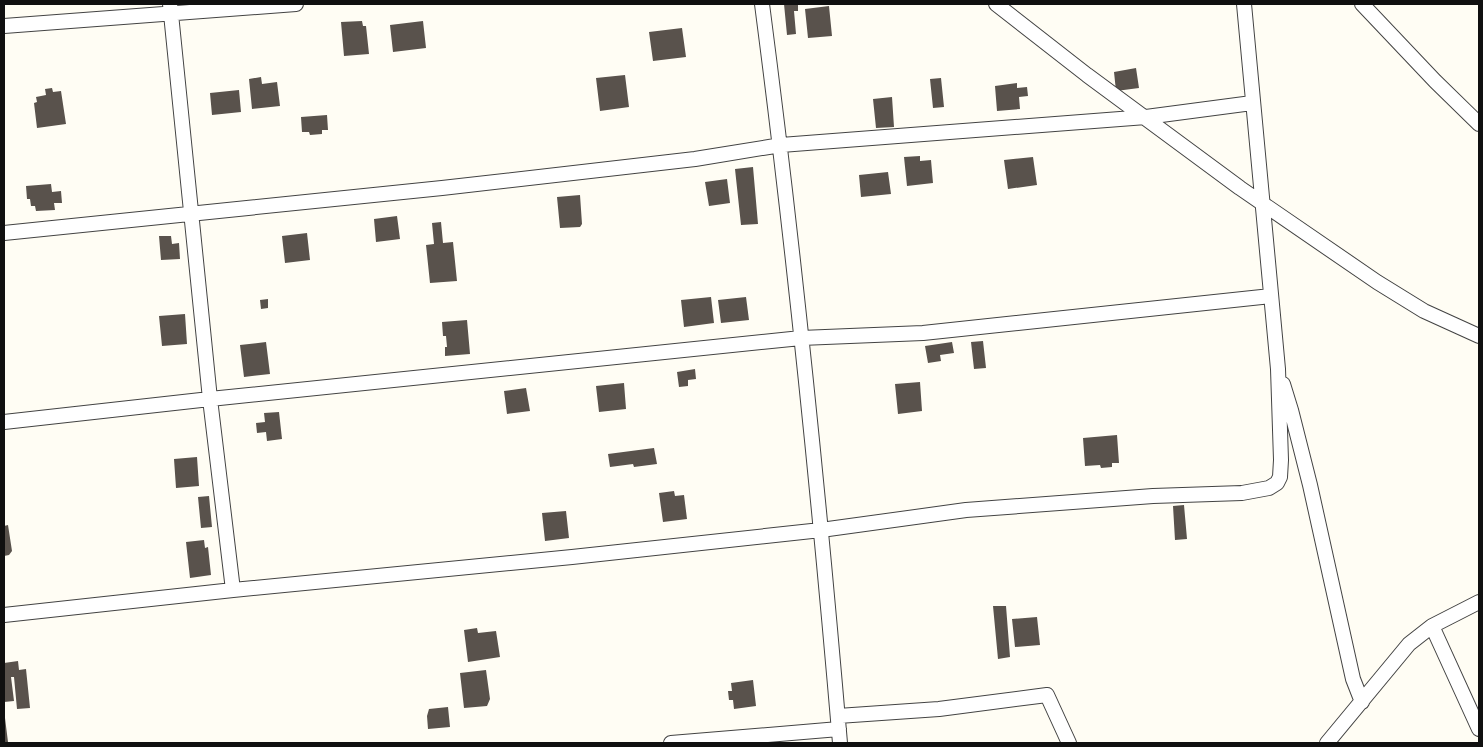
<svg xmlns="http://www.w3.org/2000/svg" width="1483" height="747" viewBox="0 0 1483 747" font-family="'PT Serif',serif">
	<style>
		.building { fill: #59524c }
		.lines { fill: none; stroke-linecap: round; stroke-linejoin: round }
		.street-casing { stroke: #434343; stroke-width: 16 }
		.street { stroke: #fff; stroke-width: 14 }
	</style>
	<rect width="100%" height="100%" fill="#fffdf4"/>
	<path class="building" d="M784,4H798V11H794L796,34L787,35Z
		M829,6L832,36L808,38L805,9Z
		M362,21L363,26H366L369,54L344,56L341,22Z
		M423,21L426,48L393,52L390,25Z
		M682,28L686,57L653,61L649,32Z
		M1136,68L1139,88L1116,91L1114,72Z
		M625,75L629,107L600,111L596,78Z
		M261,77L262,84L277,82L280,106L252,109L249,79Z
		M941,78L944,107L933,108L930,79Z
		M1017,83V88L1027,87L1028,96L1019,97L1020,109L997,111L995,86Z
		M52,88L53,92L61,91L66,124L37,128L34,103L37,102L36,97L46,95L45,89Z
		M239,90L241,112L212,115L210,93Z
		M892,97L894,127L876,128L873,99Z
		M327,115L328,130H322V134L310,135L309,132H302L301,117Z
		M920,156V161L931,160L933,183L907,186L904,157Z
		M1033,157L1037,185L1008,189L1004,160Z
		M753,167L758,224L741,225L735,169Z
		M888,172L891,194L861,197L859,175Z
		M727,179L730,203L709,206L705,182Z
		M51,184L52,192L61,191L62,203H54L55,210L36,211L35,206H31L30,199H27L26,186Z
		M580,195L582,224L580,227L560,228L557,197Z
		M397,216L400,239L376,242L374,219Z
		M441,222L443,243L453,242L457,281L430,283L426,245L434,244L432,223Z
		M307,233L310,260L285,263L282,236Z
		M159,236H171L172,244L179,243L180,259L161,260Z
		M711,297L714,323L684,327L681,300Z
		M746,297L749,320L721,323L718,300Z
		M268,299V308L261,309L260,300Z
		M185,314L187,344L162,346L159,316Z
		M467,320L470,354L445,356V347H447L446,336H443L442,322Z
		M983,341L986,368L974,369L971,342Z
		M266,342L270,374L244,377L240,345Z
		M952,342L954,353L940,355L941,361L928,363L925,346Z
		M695,369L696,379L688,380V386L679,387L677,372Z
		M920,382L922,411L898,414L895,384Z
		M624,383L626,409L599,412L596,386Z
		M526,388L530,411L507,414L504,391Z
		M279,412L282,439L267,441L266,432L257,433L256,423L265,422L264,413Z
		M1117,435L1119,463H1112V467L1101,468L1100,465L1085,466L1083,438Z
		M654,448L657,464L634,467L633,464L610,467L608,454Z
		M197,457L199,486L176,488L174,459Z
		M674,491L675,496L684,495L687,519L663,522L659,493Z
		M209,496L212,527L201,528L198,497Z
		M1184,505L1187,539L1175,540L1173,506Z
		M566,511L569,538L545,541L542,513Z
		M8,525L12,551L9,555L4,556V526Z
		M204,540L205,548L208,547L211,575L190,578L186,542Z
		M993,606H1006L1010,657L998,659Z
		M1037,617L1040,645L1015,647L1012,619Z
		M477,628L478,633L496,631L500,657L468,662L464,630Z
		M18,661L19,670L26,669L30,708L17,709L14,677H11L14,701L4,702V663Z
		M486,670L490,699L487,706L464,708L460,673Z
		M753,680L756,706L734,709L733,700H729L728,691H732L731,683Z
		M448,707L450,727L428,729L427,716L429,709Z
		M4,718H5L8,742H4Z"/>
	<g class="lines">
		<g class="street-casing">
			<path id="street" d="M170,4L210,399L233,590
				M762,4C794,249 819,496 840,743
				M996,4L1087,75L1240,188L1377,282L1424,311L1479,336
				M1362,4L1435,81L1479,124
				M4,26L296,4
				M4,233L442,188L695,159L781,145L1146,117L1252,103
				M1283,384L1291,410L1310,485L1353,679L1362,702
				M4,422L210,399L801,338L923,333L1271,296
				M4,615L233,590L572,557L821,530L966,510L1153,496L1242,493L1269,488L1277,483L1280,477L1281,460L1278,369L1244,4
				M1432,626L1479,729
				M838,716L939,709L1047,695L1069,743
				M671,743L839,729
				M1327,743L1409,644L1432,626L1479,602"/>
		</g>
		<use href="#street" class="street"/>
	</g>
	<rect width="1483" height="747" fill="none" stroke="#101010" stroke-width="10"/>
</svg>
